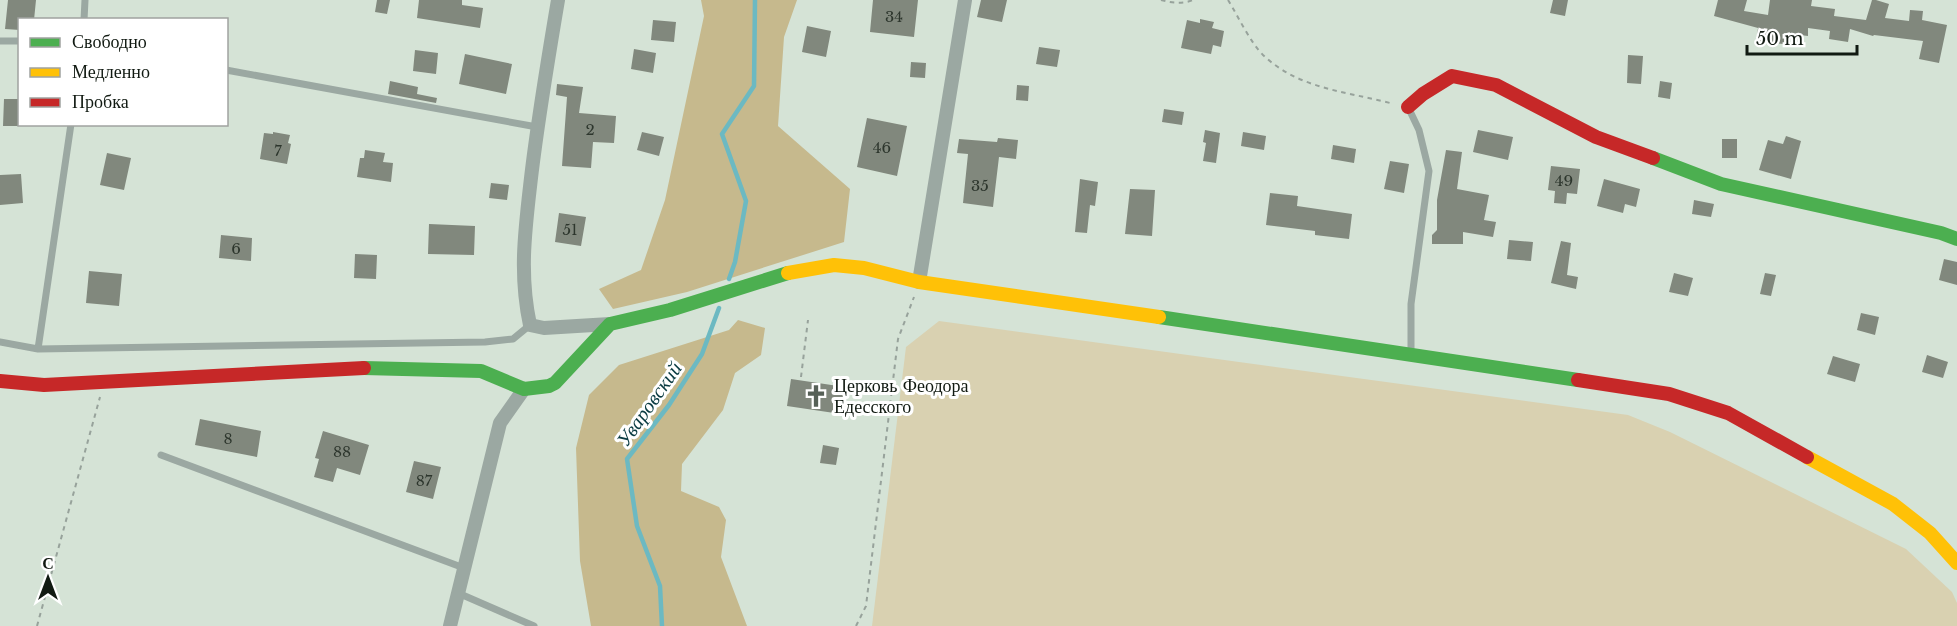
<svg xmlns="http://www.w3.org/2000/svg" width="1957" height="626" viewBox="0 0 1957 626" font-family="'Libre Baskerville',serif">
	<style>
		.green { fill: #d9d1b1 }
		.forest { fill: #c6b98d }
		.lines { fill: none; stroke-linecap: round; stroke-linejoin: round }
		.stream { stroke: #6cb9c2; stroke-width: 4.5 }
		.building { fill: #81887d }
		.path { stroke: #97a29b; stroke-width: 2; stroke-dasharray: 4.5 4.5; stroke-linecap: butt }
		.lane { stroke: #9ba8a2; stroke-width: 7 }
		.street { stroke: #9ba8a2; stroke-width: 14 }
		.fast { stroke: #4caf50; stroke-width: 14 }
		.slow { stroke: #ffc107; stroke-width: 14 }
		.jam { stroke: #c62828; stroke-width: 14 }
		.labels { text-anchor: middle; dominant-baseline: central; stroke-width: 6; stroke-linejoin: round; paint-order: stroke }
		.number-label { font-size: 15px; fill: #2d362d }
		.poi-label { font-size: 18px; fill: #111a12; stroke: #fff; text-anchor: start }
		.water-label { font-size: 20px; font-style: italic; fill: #0a3b42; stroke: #fff }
	</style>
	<rect width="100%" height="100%" fill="#d5e3d6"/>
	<path class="green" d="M939,321L1628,415L1670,432L1906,549L1952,592L1957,603V626H872L906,347Z"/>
	<path class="forest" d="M701,0H797L784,37L778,126L850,189L844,242L687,292L613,309L599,289L641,270L665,200L704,16Z
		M738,320L765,328L761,355L735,373L723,410L682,464L681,491L719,507L726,520L721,557L747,626H591L580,561L576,448L589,395L619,365L729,330Z"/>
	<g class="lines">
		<path class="stream" d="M729,279L735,262L746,201L722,134L754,86L755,0
			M662,626L660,586L637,526L627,459L669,405L702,354L719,308"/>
	</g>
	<path class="building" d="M8,0H36L34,20H20V30L5,29Z
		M377,0H390L387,14L375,12Z
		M419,0H462V5L483,8L480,28L417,18Z
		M873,0H918L914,37L870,32Z
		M981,0H1007L1002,22L977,17Z
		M1553,0H1568L1565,16L1550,13Z
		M1718,0H1747L1744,11L1768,15L1770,0H1812L1811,6L1835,9L1834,16L1866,20L1872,0H1876L1889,4L1885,18L1909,21L1910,10L1923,11L1922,20L1947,25L1939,63L1919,59L1923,41L1874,35L1873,36L1850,29L1848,42L1829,39L1830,31L1808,28V36L1784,33V44L1756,42L1758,28L1714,16Z
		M1200,19L1214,22L1212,28L1224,31L1221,47L1213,45L1211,54L1181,48L1187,20L1200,23Z
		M653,20L676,22L674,42L651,40Z
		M807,26L831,31L826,57L802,52Z
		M1039,47L1060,50L1057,67L1036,64Z
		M634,49L656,53L653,73L631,69Z
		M415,50L438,53L436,74L413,71Z
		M465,54L512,64L506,94L459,84Z
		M1628,55L1643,56L1641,84L1627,83Z
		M911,62L926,63L925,78L910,77Z
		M390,81L418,87L417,94L437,98L436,103L388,94Z
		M1660,81L1672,83L1670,99L1658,97Z
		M557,84L583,87L579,113L616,116L614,143L593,142L591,168L562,166L567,97L556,95Z
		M1017,85L1029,86L1028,101L1016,100Z
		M4,99H20V126H3Z
		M1164,109L1184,112L1182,125L1162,122Z
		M867,118L907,126L897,176L857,167Z
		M1205,130L1220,133L1216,163L1203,161L1206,143L1203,142Z
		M1478,130L1513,137L1508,160L1473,152Z
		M273,132L290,135L288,143L291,144L287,164L260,159L264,133L273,134Z
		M642,132L664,137L659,156L637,150Z
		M1243,132L1266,136L1264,150L1241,146Z
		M1786,136L1801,141L1791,179L1759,170L1768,140L1783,144Z
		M998,138L1018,140L1016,159L999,157L993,207L963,203L968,154L957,153L959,139L997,142Z
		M1722,139H1737V158H1722Z
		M1333,145L1356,149L1354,163L1331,159Z
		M365,150L385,153L383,162L393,163L391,182L357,177L360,158H364Z
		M1446,150L1462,152L1457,189L1489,195L1484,220L1496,222L1493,237L1463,232V244H1432V235L1437,230V200Z
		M107,153L131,158L124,190L100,185Z
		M1390,161L1409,164L1404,193L1384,189Z
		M1551,166L1580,169L1577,194L1567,193L1566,204L1554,203L1555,191L1548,190Z
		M21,174L23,203L0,205V175Z
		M1080,179L1098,182L1095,206L1090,205L1087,233L1075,232Z
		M1604,179L1640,189L1636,207L1625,204L1623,213L1597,206Z
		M491,183L509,185L507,200L489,198Z
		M1130,189L1155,190L1152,236L1125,234Z
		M1270,193L1298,196L1297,206L1352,214L1349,239L1315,235V231L1266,225Z
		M1694,200L1714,204L1711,217L1692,214Z
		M559,213L586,217L581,246L555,242Z
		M429,224L475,226L474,255L428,254Z
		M221,235L252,238L251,261L219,258Z
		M1509,240L1533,242L1531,261L1507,259Z
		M1561,241L1571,243L1567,275L1578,277L1576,289L1551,283Z
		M355,254L377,255L376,279L354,278Z
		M1944,259L1957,262V285L1939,280Z
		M89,271L122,274L119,306L86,303Z
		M1674,273L1693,278L1688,296L1669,292Z
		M1765,273L1776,275L1771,296L1760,294Z
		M1861,313L1879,317L1875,335L1857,330Z
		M1927,355L1948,362L1943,378L1922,372Z
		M1833,356L1860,364L1855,382L1827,374Z
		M791,379L845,387L841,414L787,406Z
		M200,419L261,431L257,457L195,445Z
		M323,431L369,445L360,475L337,468L333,482L314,477L319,459L315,458Z
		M823,445L839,448L836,465L820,463Z
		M414,461L441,467L433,499L406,492Z"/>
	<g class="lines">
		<path class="path" d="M1161,0C1172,3 1183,4 1193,0
			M1228,0C1238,16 1250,42 1263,55C1299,89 1344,91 1390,103
			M801,377L808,320
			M37,626L100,397
			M856,626L866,606L898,339L914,297"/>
		<path class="lane" d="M84,20L85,0
			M0,41H20
			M226,70L537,127
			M1409,109L1419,130L1429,171L1411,304V352
			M0,342L38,349L485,342L513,339L530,325
			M38,349L71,124
			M161,455L464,568
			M458,593L534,626"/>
		<path class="street" d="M558,0C548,59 538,118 531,178C525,230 519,274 530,325L544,328L610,324
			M919,282L965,0
			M450,626L500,423L524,389"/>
		<path class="fast" d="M1653,158L1721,184L1941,233L1957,239
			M1159,317L1578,380
			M364,368L481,371L524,389L549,386L555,383L610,324L670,310L788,273"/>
		<path class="slow" d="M788,273L834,265L864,268L919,282L1159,317
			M1807,457L1893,504L1930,533L1957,563"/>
		<path class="jam" d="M1408,107L1423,94L1452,76L1496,85L1596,137L1653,158
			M1578,380L1669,394L1728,413L1807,457
			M0,381L44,385L364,368"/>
	</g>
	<defs>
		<g id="church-bare" transform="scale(1.8)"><path d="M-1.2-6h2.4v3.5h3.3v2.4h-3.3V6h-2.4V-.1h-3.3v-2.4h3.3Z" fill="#566057" stroke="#fff" stroke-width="2.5" paint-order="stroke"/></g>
	</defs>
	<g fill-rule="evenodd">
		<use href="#church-bare" x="816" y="396"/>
	</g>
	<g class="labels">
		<g class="number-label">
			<text x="894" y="16">34</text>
			<text x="590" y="129">2</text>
			<text x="882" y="147">46</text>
			<text x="278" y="150">7</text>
			<text x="1564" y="180">49</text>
			<text x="980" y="185">35</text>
			<text x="570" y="229">51</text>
			<text x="236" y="248">6</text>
			<text x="228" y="438">8</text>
			<text x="342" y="451">88</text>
			<text x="424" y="480">87</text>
		</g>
		<g class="poi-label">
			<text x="834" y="386">Церковь Феодора<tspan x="834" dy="21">Едесского</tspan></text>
		</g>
		<g class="water-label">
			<text transform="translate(649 404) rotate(-55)">Уваровский</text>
		</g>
	</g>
	<rect x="18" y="18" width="210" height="108" fill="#ffffff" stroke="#a0a3a0" stroke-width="1.5"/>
	<rect x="30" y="38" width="30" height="9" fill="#4caf50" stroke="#a0a3a0" stroke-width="1.5"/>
	<text x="72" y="48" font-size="18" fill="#111a12">Свободно</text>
	<rect x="30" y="68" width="30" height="9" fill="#ffc107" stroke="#a0a3a0" stroke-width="1.5"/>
	<text x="72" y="78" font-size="18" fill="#111a12">Медленно</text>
	<rect x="30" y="98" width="30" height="9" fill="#c62828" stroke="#a0a3a0" stroke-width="1.5"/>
	<text x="72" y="108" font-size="18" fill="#111a12">Пробка</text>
	<g transform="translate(48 578)" stroke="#ffffff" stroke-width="4.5" paint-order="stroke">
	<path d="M0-4.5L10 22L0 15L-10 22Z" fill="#111a12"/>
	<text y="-9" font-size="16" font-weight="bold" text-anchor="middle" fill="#111a12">С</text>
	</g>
	<path d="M1747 45v9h110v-9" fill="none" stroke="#111a12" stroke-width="3"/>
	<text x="1756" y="45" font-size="18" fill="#111a12" stroke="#ffffff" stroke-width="4.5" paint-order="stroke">50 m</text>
</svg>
